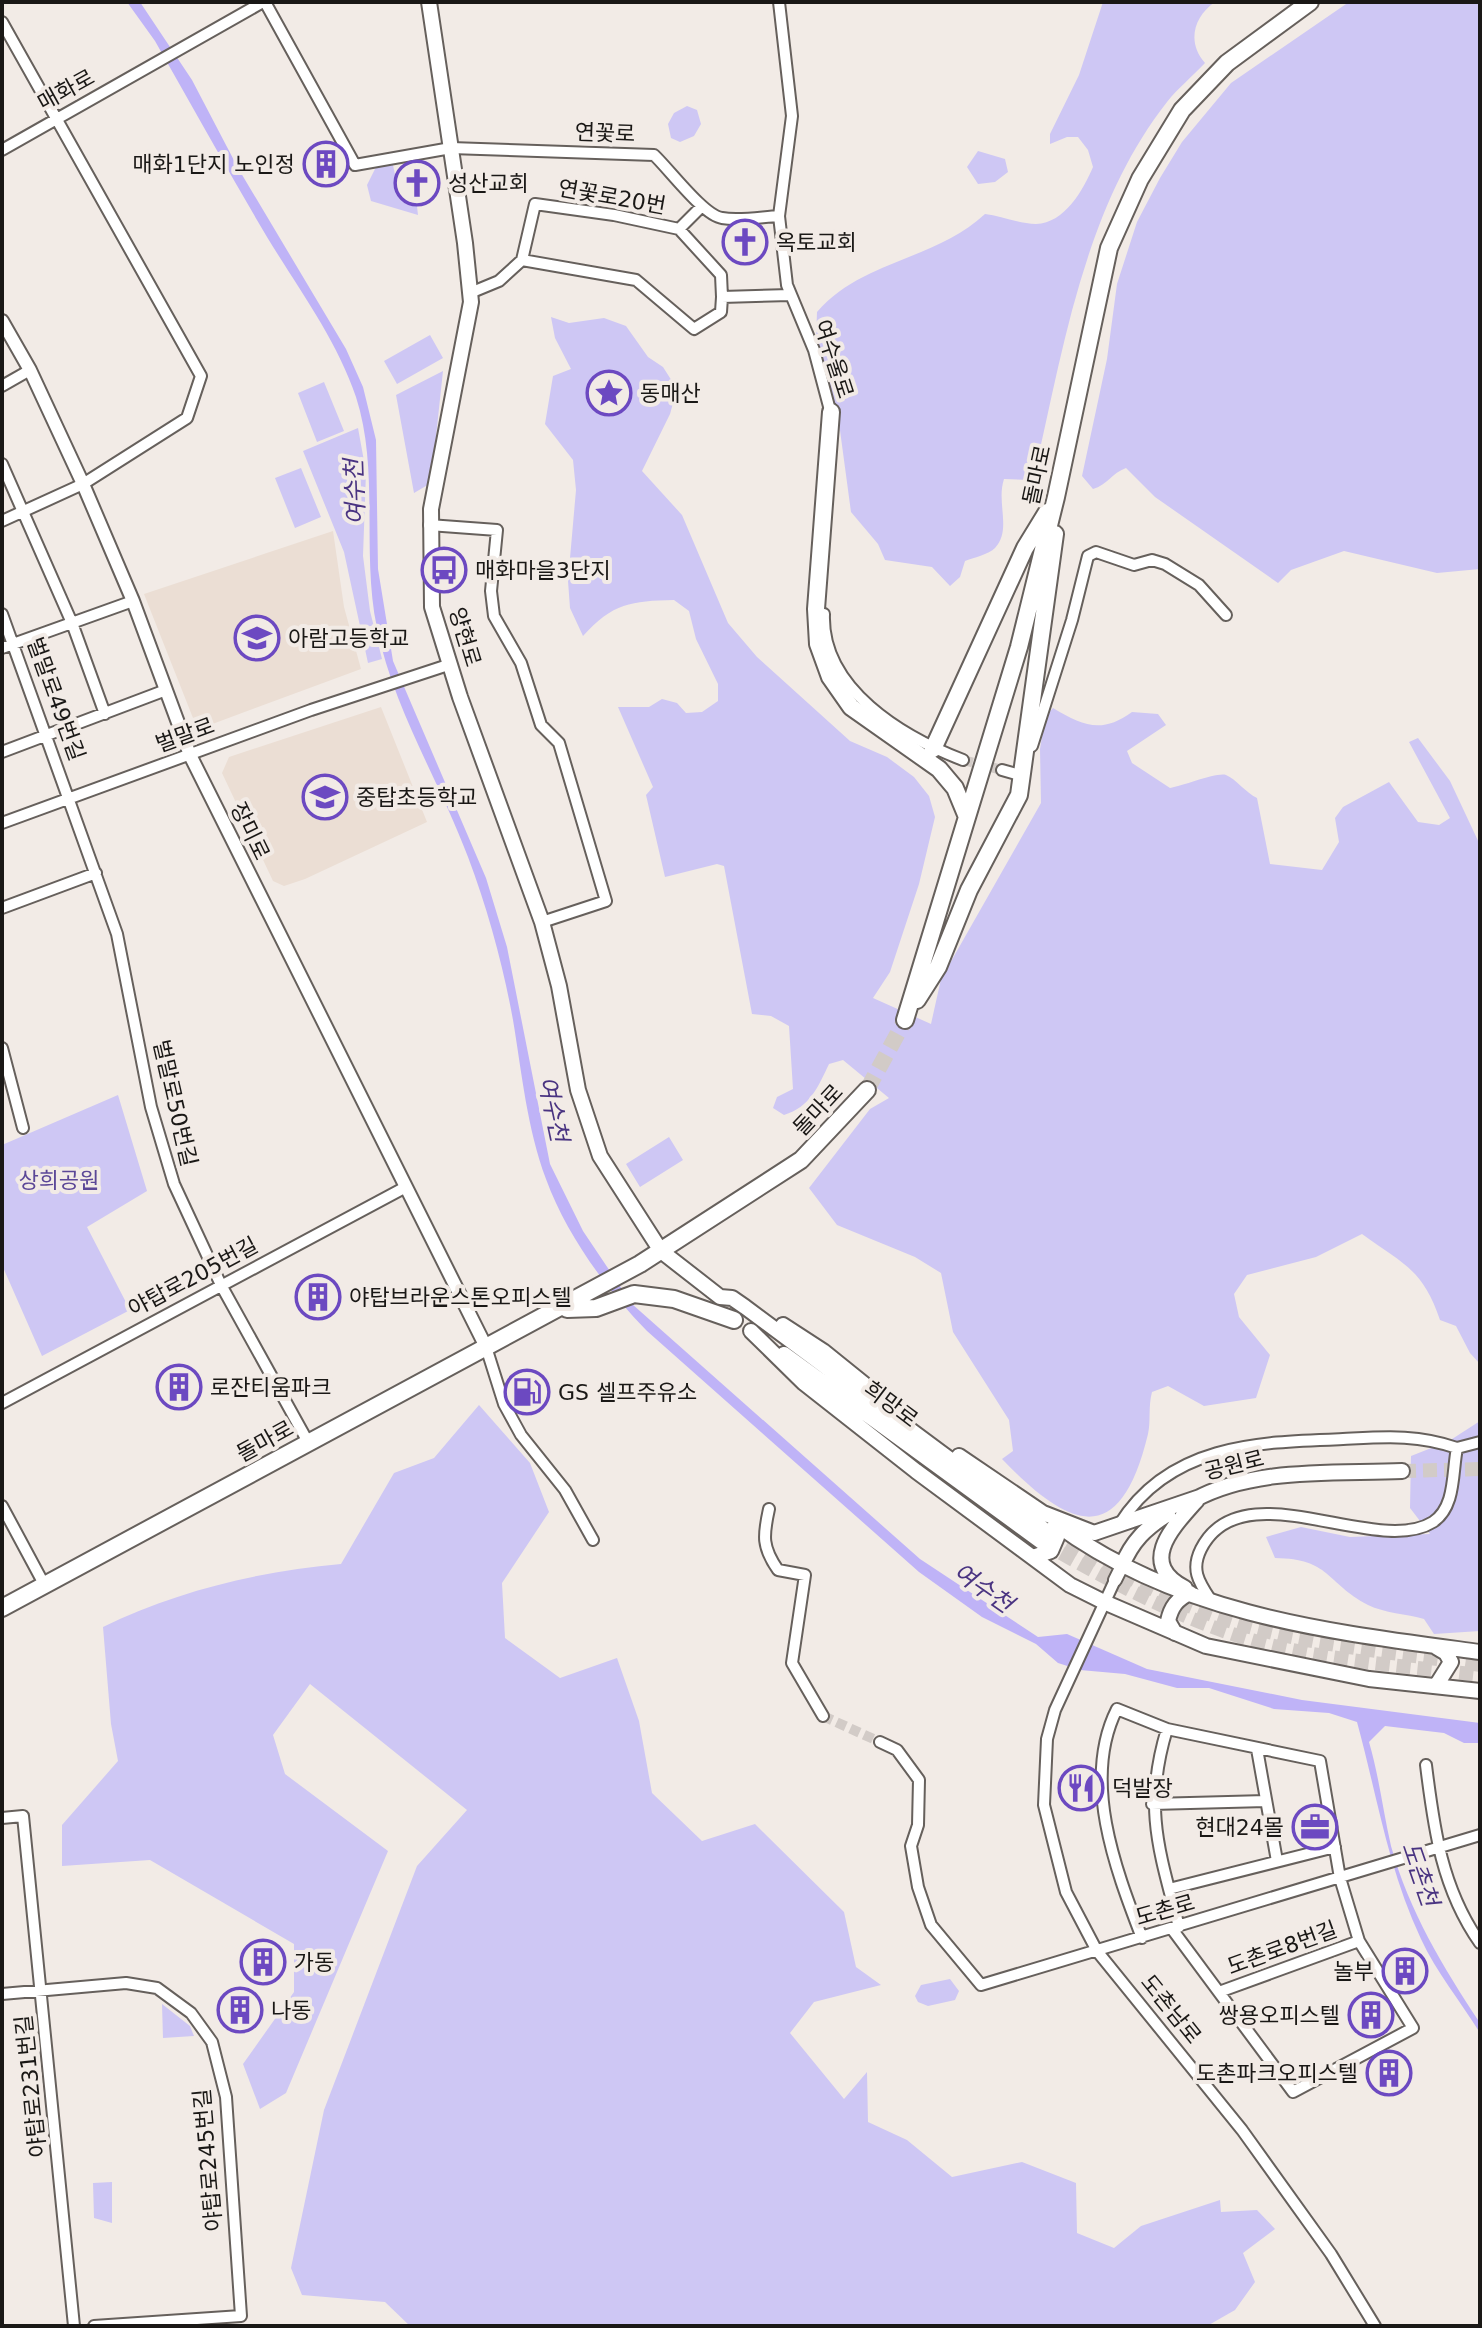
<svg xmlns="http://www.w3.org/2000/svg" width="1482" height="2328" viewBox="0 0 1482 2328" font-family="'DejaVu Sans','Noto Sans KR',sans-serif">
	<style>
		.built { fill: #ebded4 }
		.green { fill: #cec7f4 }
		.water { fill: #bfb3f7 }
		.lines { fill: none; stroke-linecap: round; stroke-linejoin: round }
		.minor-tunnel { stroke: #d2cbc7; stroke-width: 10; stroke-dasharray: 10 5; stroke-linecap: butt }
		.secondary-tunnel { stroke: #d2cbc7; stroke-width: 14; stroke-dasharray: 14 7; stroke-linecap: butt }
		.primary-tunnel { stroke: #d2cbc7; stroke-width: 16; stroke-dasharray: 16 8; stroke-linecap: butt }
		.minor-casing { stroke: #66605c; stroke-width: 14 }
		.tertiary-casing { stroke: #66605c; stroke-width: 16 }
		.secondary-casing { stroke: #66605c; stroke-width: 18 }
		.primary-casing { stroke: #66605c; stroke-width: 20 }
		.minor { stroke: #fff; stroke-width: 10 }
		.tertiary { stroke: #fff; stroke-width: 12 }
		.secondary { stroke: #fff; stroke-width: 14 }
		.primary { stroke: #fff; stroke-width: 16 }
		.labels { text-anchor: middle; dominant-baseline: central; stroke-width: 8; stroke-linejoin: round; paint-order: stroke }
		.street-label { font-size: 22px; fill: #1a1816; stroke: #f2ebe6 }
		.poi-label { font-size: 22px; fill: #1a1816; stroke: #f2ebe6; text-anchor: start }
		.park-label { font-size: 22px; fill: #5b4797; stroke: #f2ebe6 }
		.water-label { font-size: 24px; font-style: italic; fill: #493381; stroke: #f2ebe6 }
	</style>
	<rect width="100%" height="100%" fill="#f2ebe6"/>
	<path class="built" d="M333,531L344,607L361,669L207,726L193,718L144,594Z
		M381,707L427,822L305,879L284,886L273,881L222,773L229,757Z"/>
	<path class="green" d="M1103,2H1215C1193,17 1187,43 1205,63C1193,76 1178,88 1167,102C1083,209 1063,352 1033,480L1004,479C996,503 1012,530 995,548C989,554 973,558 965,561L960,577L950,586L932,567L885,560L878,544L851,512L839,423L816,340L817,312C862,260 936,260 985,214C1001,216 1020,224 1036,224C1065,223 1083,190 1093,167L1088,150L1078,137H1067L1050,144V134L1079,75Z
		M1349,2H1480V569L1437,573L1344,551L1291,570L1278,583L1155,497L1126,468C1112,473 1107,485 1093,489L1082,476L1107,359L1117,284L1137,222L1160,178L1182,142L1231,83Z
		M687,106L697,110L701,124L694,136L680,142L671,138L668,124L674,113Z
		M978,151L1005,159L1008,172L995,182L978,184L967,167Z
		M393,165L399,194L416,198L418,215L371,201L367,185L376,167Z
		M551,317L569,323L604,318L626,326L648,357L663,367L677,389L670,414L642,471L682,515L728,623L757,657L850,741L887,757L914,777L929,796L935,817L919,884L890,972L873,998L931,1024L941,979L1041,803L1040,749L1045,717L1053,708C1083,726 1102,734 1132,712L1158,714L1166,725L1127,751L1132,763L1170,788C1183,786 1217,772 1226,775C1236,779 1246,793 1257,798L1270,864L1322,870L1339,842L1335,818L1343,807L1389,782L1418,822L1439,825L1450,818L1409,742L1418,738L1450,781L1480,845V1364L1470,1353L1456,1326L1440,1320C1423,1269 1403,1264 1362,1234L1316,1257L1247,1275L1234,1294L1239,1317L1270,1355L1256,1398L1204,1406L1168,1386L1152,1392C1148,1407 1151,1421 1148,1434C1120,1550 1070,1530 1002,1459L1013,1451L1009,1420L953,1332L941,1273L915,1257L837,1225L809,1188L870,1109L889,1098L843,1060L829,1064C818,1087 810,1107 784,1115L773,1108L777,1097L793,1089L789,1026L771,1016L752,1014L724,866L717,864L665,877L646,795L653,787L618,707H649L662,699L677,703L686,713L702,712L718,701V684L696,639L689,611L674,600C631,601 613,603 583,636L570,608L568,581L576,490L573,460L545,424L553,376L571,369L555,338Z
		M430,335L443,358L397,384L384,361Z
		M443,371L431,483L414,493L396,395Z
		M324,382L344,431L317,442L298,393Z
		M358,428L366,472L363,556L370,611L382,659L368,663L344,552L303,451Z
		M301,468L321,517L295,528L275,478Z
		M118,1095L147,1191L87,1227L130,1310L42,1356L2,1265V1145Z
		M669,1137L683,1160L640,1187L626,1164Z
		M479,1405L530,1463L549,1512L502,1583L505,1638L560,1678L617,1658L639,1721L652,1793L702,1841L755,1824L844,1912L856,1967L881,1985L814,2002L790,2033L844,2099L867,2072L868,2122L907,2140L952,2177L1022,2162L1076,2183L1077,2233L1114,2248L1141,2226L1220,2200L1221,2212L1257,2210L1275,2229L1243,2253L1255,2282L1235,2310L1207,2326H410L385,2302L302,2295L291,2268L324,2110L417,1866L467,1810L310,1684L273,1735L285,1774L388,1851L286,2093L260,2109L243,2064L294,1992V1944L150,1860L62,1866V1825L118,1761L111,1724L103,1627C176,1591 260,1571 341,1564L394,1473L434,1458Z
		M1480,1421V1631L1434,1634L1424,1619C1407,1614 1384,1613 1368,1605C1325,1582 1331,1559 1275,1558L1266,1537L1301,1527L1350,1537L1430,1534L1410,1508L1411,1456L1449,1441Z
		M950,1979L959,1991L955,2000L928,2006L918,2002L915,1996L921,1985Z
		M162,2004L190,2026L194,2036L163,2038Z
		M112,2182V2223L94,2218L93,2183Z"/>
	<path class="water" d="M127,2H140L192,80L238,168L346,349L363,387L376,440L378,569L393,661L486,878L507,947L550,1164L583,1231L632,1304L920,1559L1038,1637L1067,1634L1147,1669L1302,1700L1480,1723V1743H1464L1444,1733L1385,1726L1369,1742C1379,1776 1383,1811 1391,1846C1409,1911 1443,1967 1480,2023V2033C1461,2002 1436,1972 1421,1939C1388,1869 1377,1795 1357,1722L1329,1713L1274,1709L1209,1688H1177L1125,1674L1080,1670L1058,1663L1036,1644L982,1617L919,1572L647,1331C606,1289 566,1234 546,1179C527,1128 522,1074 513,1020C503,965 488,910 468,857C439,780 394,710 377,628C361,552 380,472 356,397C337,340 298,288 267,237C229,173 192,106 155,41Z"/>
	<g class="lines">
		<path class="minor-tunnel" d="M963,760L1002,770
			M823,1716L880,1742"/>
		<path class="secondary-tunnel" d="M1402,1471L1480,1469
			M1049,1533C1116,1571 1186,1612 1261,1630C1332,1648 1407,1654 1480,1665
			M1043,1543C1111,1581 1179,1619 1255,1641C1327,1661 1406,1666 1480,1675"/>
		<path class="primary-tunnel" d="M867,1090L905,1020"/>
		<g class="minor-casing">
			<path id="minor" d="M265,2L355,165L451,148L654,155C669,169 704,216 722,218C740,221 761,217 779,216
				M779,2L792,116L779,216L787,285L814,350L831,414
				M2,22L201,376L187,418L83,484L2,521
				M2,150L263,2
				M701,207L679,229L614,215L535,204L522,260L636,280L694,329L721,312L722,297L790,295
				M679,229L721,275L722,297
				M470,293L499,281L522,260
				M2,386L30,370
				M2,464L72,623L105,714
				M429,525L497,530L491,591L494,616L521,663L541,725L559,743L606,901L542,922
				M2,614L117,934L151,1107L174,1184L221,1285L308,1442
				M824,614C821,689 903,737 963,760
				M2,648L133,601
				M1032,746L1072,620L1088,556L1096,552L1134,565L1152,560L1165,564L1199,585L1226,615
				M2,752L166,690
				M1002,770L1020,775L1024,768
				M2,823L311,710L451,664
				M2,908L96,873
				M2,1048L23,1128
				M486,1347L504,1404L521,1435L565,1490L593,1540
				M2,1403L404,1188
				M1457,1448L1480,1442
				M2,1506L45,1586
				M769,1509C763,1536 762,1547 778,1570L805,1575L792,1663L823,1716
				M1119,1525C1169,1444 1259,1442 1343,1439C1384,1437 1417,1434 1457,1448C1452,1472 1456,1507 1433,1522C1376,1558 1242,1468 1201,1549C1191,1569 1198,1581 1210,1599
				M1115,1580L1055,1710L1047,1739L1044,1805L1066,1892L1097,1951L1242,2130L1331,2254L1375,2326
				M1167,1729C1143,1808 1159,1850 1179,1927
				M880,1742L897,1750L919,1780L918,1825L911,1846L918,1887L931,1925L981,1985L1480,1835
				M1257,1749L1277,1861
				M1426,1765C1434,1830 1442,1889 1480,1943
				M1152,1804L1266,1801
				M2,1818L23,1816L74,2326
				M1169,1889L1335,1847
				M1142,1938C1116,1870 1081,1780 1117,1709L1167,1729L1320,1761L1340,1878L1359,1941L1413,2028L1293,2092L1172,1929
				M1219,1992L1359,1941
				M2,1994L126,1983L157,1988L191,2013L212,2042L226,2097L241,2316L94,2326"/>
		</g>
		<g class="tertiary-casing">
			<path id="tertiary" d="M2,321L30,370L83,484L133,601L190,755L486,1347
				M1115,1580L1122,1566"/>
		</g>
		<g class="secondary-casing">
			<path id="secondary" d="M429,2L465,243L471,302L431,509L432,607L460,697L542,922L559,986L578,1090L600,1156L661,1251L720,1297L732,1298L745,1307L1049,1533
				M783,1325L823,1351L885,1401
				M751,1331L804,1383L916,1471L1070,1585L1104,1602L1206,1646L1369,1679L1480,1691
				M784,1354L1043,1543
				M959,1456L1043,1513L1094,1533L1200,1497
				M1194,1500C1254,1467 1335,1474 1402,1471
				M1056,1524C1181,1616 1331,1632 1480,1652
				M1033,1557L1051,1551L1057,1537L1055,1524
				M1122,1566C1132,1541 1146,1528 1168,1514
				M1185,1588C1137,1563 1173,1527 1197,1500
				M1175,1633L1168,1621C1171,1607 1177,1599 1190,1593
				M1436,1686L1451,1662L1446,1653L1436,1647"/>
		</g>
		<g class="primary-casing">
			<path id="primary" d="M831,412L816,609L818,644L830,677L851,707L939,769L955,788L967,817
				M933,749L1025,548L1047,512
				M917,1000L938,967L969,890L1019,795L1055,534
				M905,1020L1019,647L1056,497L1109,248L1140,179L1182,110L1227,63L1310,2
				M567,1309L596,1308L634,1294L674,1299L734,1320
				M2,1608L640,1264L801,1160L867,1090"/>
		</g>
		<use href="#minor" class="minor"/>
		<use href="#tertiary" class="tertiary"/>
		<use href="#secondary" class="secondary"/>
		<use href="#primary" class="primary"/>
	</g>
	<defs>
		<g id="building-ring" transform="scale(2.3)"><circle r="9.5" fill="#f2ebe6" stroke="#6c49c1" stroke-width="1.5"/><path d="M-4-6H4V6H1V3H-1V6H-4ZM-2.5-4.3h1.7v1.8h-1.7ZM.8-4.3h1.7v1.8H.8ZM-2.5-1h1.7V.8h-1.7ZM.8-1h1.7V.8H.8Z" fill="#6c49c1"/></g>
		<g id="church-ring" transform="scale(2.3)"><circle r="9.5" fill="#f2ebe6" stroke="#6c49c1" stroke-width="1.5"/><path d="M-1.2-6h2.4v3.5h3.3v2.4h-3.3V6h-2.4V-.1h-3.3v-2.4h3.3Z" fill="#6c49c1"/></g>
		<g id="sight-ring" transform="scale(2.3)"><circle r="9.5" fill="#f2ebe6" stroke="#6c49c1" stroke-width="1.5"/><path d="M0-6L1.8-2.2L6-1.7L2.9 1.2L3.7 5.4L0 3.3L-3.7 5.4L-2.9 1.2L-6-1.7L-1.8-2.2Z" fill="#6c49c1"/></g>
		<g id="bus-ring" transform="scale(2.3)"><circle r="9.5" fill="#f2ebe6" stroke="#6c49c1" stroke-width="1.5"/><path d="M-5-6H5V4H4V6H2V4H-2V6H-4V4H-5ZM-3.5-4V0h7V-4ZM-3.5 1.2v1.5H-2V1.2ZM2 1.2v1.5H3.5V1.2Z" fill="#6c49c1"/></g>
		<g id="school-ring" transform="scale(2.3)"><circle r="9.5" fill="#f2ebe6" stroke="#6c49c1" stroke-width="1.5"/><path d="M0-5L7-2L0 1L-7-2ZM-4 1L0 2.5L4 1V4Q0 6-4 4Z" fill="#6c49c1"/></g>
		<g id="fuel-ring" transform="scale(2.3)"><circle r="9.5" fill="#f2ebe6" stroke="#6c49c1" stroke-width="1.5"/><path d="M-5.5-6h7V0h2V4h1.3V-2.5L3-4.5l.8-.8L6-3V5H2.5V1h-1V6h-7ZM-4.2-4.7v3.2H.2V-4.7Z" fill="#6c49c1"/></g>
		<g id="restaurant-ring" transform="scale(2.3)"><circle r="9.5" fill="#f2ebe6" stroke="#6c49c1" stroke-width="1.5"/><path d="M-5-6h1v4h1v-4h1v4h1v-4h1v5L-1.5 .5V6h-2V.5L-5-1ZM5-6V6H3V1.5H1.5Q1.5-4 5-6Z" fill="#6c49c1"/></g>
		<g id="office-ring" transform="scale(2.3)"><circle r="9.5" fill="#f2ebe6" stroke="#6c49c1" stroke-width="1.5"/><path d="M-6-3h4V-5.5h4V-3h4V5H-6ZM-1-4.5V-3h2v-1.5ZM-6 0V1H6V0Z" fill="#6c49c1"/></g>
	</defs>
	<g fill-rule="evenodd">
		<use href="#building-ring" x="326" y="164"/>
		<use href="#church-ring" x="417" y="183"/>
		<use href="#church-ring" x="745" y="242"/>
		<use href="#sight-ring" x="609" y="393"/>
		<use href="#bus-ring" x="444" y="570"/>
		<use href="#school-ring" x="257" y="638"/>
		<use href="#school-ring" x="325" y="797"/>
		<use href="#building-ring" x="318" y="1297"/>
		<use href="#building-ring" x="179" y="1387"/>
		<use href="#fuel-ring" x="527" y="1392"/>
		<use href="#restaurant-ring" x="1081" y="1788"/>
		<use href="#office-ring" x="1315" y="1827"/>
		<use href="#building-ring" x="263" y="1962"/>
		<use href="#building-ring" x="1405" y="1971"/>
		<use href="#building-ring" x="240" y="2010"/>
		<use href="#building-ring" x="1371" y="2015"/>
		<use href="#building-ring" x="1389" y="2073"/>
	</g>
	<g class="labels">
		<g class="street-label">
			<text transform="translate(66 90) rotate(-29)">매화로</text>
			<text transform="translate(605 133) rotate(2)">연꽃로</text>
			<text transform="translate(612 197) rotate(10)">연꽃로20번</text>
			<text transform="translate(834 359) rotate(72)">여수울로</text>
			<text transform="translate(1037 475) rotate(-78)">돌마로</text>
			<text transform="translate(465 637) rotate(73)">양현로</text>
			<text transform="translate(56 699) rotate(70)">벌말로49번길</text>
			<text transform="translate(185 735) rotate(-20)">벌말로</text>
			<text transform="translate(250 831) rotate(64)">장미로</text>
			<text transform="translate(175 1103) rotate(77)">벌말로50번길</text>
			<text transform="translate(818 1110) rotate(-47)">돌마로</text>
			<text transform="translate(193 1277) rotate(-28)">야탑로205번길</text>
			<text transform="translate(891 1404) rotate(37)">희망로</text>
			<text transform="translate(265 1441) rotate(-29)">돌마로</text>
			<text transform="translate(1234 1465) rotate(-14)">공원로</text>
			<text transform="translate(1165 1910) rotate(-16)">도촌로</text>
			<text transform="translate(1282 1948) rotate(-20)">도촌로8번길</text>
			<text transform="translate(1171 2009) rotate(51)">도촌남로</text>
			<text transform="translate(31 2086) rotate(-96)">야탑로231번길</text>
			<text transform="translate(208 2160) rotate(-95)">야탑로245번길</text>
		</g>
		<g class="poi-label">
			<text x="295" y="164" text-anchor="end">매화1단지 노인정</text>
			<text x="448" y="183">성산교회</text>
			<text x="776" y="242">옥토교회</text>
			<text x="640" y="393">동매산</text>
			<text x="475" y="570">매화마을3단지</text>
			<text x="288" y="638">아람고등학교</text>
			<text x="356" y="797">중탑초등학교</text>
			<text x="349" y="1297">야탑브라운스톤오피스텔</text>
			<text x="210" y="1387">로잔티움파크</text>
			<text x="558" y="1392">GS 셀프주유소</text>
			<text x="1112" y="1788">덕발장</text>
			<text x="1284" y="1827" text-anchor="end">현대24몰</text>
			<text x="294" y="1962">가동</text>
			<text x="1374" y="1971" text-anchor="end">놀부</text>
			<text x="271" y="2010">나동</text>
			<text x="1340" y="2015" text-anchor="end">쌍용오피스텔</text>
			<text x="1358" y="2073" text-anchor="end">도촌파크오피스텔</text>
		</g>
		<g class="park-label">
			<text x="59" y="1180">상희공원</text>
		</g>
		<g class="water-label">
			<text transform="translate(355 492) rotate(-92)">여수천</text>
			<text transform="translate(553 1109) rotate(78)">여수천</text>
			<text transform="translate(983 1588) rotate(35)">여수천</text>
			<text transform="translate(1420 1874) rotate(71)">도촌천</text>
		</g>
	</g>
	<rect width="1482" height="2328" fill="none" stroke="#1a1816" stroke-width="8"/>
</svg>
